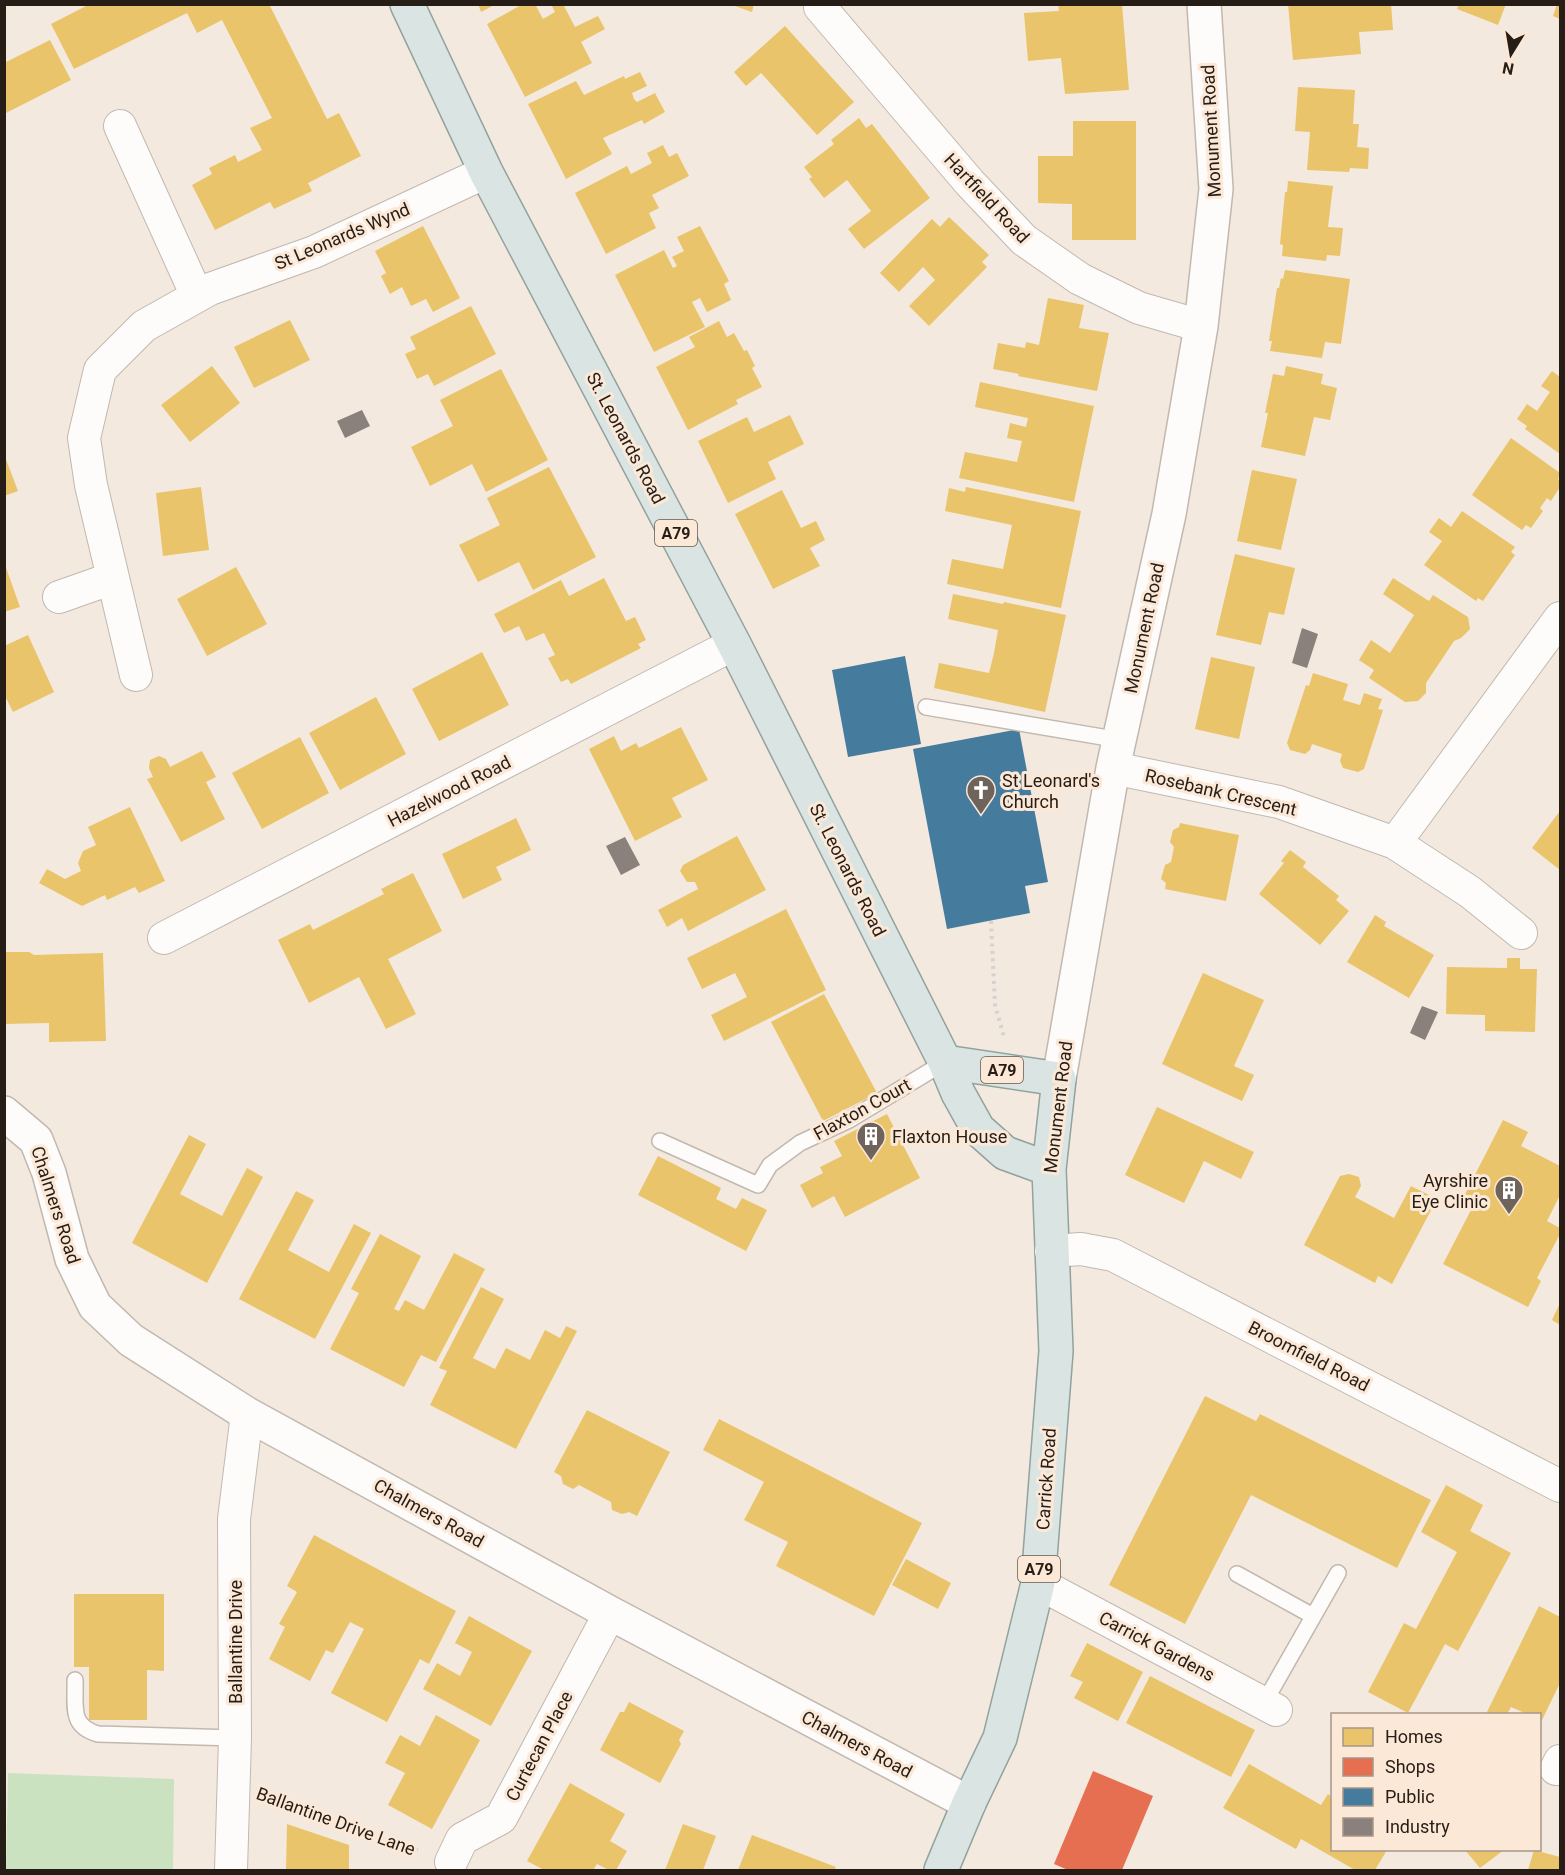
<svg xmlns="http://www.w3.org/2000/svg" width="1565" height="1875" viewBox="0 0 1565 1875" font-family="Roboto,sans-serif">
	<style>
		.green { fill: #cbe2c0 }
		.homes { fill: #e9c46a }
		.shops { fill: #e76f51 }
		.public { fill: #457b9d }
		.industry { fill: #8a817c }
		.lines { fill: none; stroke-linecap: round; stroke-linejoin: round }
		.lane-casing { stroke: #c1b8af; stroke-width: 18 }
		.street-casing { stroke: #c1b8af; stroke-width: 34 }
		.secondary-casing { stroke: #c1b8af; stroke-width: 36 }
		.primary-casing { stroke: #92a29d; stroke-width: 36 }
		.path { stroke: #d5d2cf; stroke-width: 4; stroke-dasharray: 3 4.5; stroke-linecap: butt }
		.lane { stroke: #fdfcfa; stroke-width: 15 }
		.street { stroke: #fdfcfa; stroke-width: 32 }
		.secondary { stroke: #fdfcfa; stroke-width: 33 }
		.primary { stroke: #dae5e3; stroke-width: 33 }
		.labels { text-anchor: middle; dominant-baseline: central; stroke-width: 6; stroke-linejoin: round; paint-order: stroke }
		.shield { fill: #fce8d7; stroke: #665a50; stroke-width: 1.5 }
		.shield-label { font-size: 16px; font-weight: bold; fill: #261d16 }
		.street-label { font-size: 18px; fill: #261d16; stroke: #fce8d7 }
		.poi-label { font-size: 18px; fill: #261d16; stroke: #fce8d7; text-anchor: start }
	</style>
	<rect width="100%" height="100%" fill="#f4e9df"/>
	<path class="green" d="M8,1773L174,1779L173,1870H6Z"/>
	<path class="homes" d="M90,4H269L327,119L339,113L361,156L308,183L312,191L274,209L270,202L215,230L192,185L212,174L209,168L235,155L238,162L262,150L250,128L272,118L222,20L197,33L187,13L74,69L51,24Z
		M478,4H496L481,12Z
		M523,4H535L543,19L555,12L551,4H567L564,6L575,27L598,16L605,29L581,42L592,63L525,97L487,24Z
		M729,4H754L752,12Z
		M1058,4H1122L1129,90L1065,94L1061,58L1028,61L1024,13L1059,11Z
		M1288,4H1391L1393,30L1359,32L1361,54L1293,60Z
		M1459,4H1506L1498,25L1457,9Z
		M1557,4H1560V19L1553,16Z
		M785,26L854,102L817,135L761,73L746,86L734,72Z
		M50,40L71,80L4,114V63Z
		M640,72L647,86L632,93L634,99L637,102L655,93L665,112L644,124L642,120L603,138L612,154L566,179L528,104L576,81L584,95L624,76L625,79Z
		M1298,87L1355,90L1353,124H1359L1357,147L1369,148L1368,169L1350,168L1349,172L1307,170L1310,132L1295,131Z
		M859,118L866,128L872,124L930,198L864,249L848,229L871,211L847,180L824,198L809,179L812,177L804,167L834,144L831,140Z
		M1073,121H1136V240H1072V204L1038,203V156H1073Z
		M663,145L669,157L677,153L689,176L652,195L659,208L649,213L656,228L606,254L575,193L627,166L631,174L652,163L647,153Z
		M1288,181L1333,186L1328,227L1343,228L1340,256L1327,255L1326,261L1282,256L1283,245L1280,244L1285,192H1287Z
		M949,217L989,255L982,262L987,267L929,326L909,306L935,280L923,267L899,292L880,273L932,219L940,227Z
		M423,226L460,298L433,312L426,299L411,306L402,287L390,294L381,276L386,273L375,251Z
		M700,226L729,281L724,284L731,300L707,312L700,298L692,302L705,327L654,352L615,275L664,250L673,268L677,266L672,257L684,251L677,237Z
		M1285,270L1350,279L1341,344L1325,342L1322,358L1270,351L1272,341H1269L1277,288H1279L1281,278L1283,279Z
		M1048,298L1084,305L1079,328L1109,333L1097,391L1018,376L1019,374L993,369L998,343L1025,348L1026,342L1039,345Z
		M471,306L496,354L434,386L428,374L417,379L405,354L416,349L410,337Z
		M290,320L310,360L254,388L234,347Z
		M719,321L727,337L734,333L744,351L747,350L755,366L752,368L762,387L736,400L738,404L688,430L656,367L695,347L689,337Z
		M212,366L240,403L190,442L161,405Z
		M1286,366L1323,374L1321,384L1337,388L1330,420L1314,417L1305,456L1261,447L1268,413H1265L1273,374L1284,376Z
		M501,369L548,460L486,492L472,464L430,486L411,447L453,426L440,400Z
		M1552,371L1560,377V454L1525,429L1527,426L1517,419L1527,404L1537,411L1550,392L1541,386Z
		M980,382L1094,406L1074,502L959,478L965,452L1017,462L1022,441L1007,438L1010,423L1026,427L1028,418L975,407Z
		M790,415L804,444L768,462L776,479L728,503L698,441L747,417L754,432Z
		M1511,438L1560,473L1558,480L1560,481V487L1551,501L1547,498L1540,508L1543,511L1531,528L1526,525L1522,530L1472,495Z
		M4,454L18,491L4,496Z
		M549,467L596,557L533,590L519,562L478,582L459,545L500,525L487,498Z
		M1252,470L1297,479L1281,550L1237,541Z
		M201,487L209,550L163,556L156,493Z
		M966,487L1081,511L1061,608L947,584L952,559L1003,569L1012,525L945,511L949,488L965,492Z
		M782,490L801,528L816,521L825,540L810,548L820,566L773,589L735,514Z
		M1462,511L1515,547L1511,552L1515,555L1483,601L1478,598L1476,601L1424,565L1442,541L1429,532L1439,518L1451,527Z
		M1235,554L1295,568L1284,615L1269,612L1261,645L1216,635Z
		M4,562L20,607L4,612Z
		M236,567L267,624L207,656L177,599Z
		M604,578L626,621L635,617L646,640L638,644L641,648L571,684L568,679L561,682L548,658L555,655L544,633L526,641L519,626L504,633L494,614L561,580L569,596Z
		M1393,578L1429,601L1433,595L1468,617L1470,629L1461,638L1454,641L1426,683V693L1418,701L1405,702L1369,678L1374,670L1359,660L1371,640L1390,653L1414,615L1383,594Z
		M953,594L1003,604L1004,602L1066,615L1045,712L934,688L939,663L989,673L994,653L998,630L948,619Z
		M28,635L54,692L13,712L4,694V646Z
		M482,652L509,705L439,741L412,689Z
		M1211,657L1255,667L1239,739L1195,729Z
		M1313,673L1348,684L1343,700L1360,705L1364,693L1382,699L1378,709L1383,710L1364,769L1358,772L1343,768L1340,761L1342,754L1312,744L1310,750L1305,754L1290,750L1287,743L1306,685L1309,686Z
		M376,697L406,754L340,790L309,733Z
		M681,727L708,780L672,798L682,817L635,841L589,749L614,736L621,751L636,743L639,748Z
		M300,737L329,793L262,829L232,773Z
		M202,751L216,777L206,782L225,819L181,842L147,779L153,777L149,768L150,760L159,756L166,759L170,767Z
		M130,807L165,881L139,893L135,887L107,900L105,895L82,906L39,883L47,869L65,879L81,871L78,863L83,851L96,845L88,827Z
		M1560,811V870L1532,848Z
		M516,818L531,850L496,867L502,880L463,899L442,854Z
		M1180,823L1239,835L1226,901L1165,889L1166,883L1161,879L1165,865L1171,862L1174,847L1170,842L1173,830L1179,827Z
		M737,836L766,890L688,931L682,918L667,927L658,910L698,889L695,882H687L680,871L683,865Z
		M1290,850L1306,862L1303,867L1339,896L1336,900L1349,911L1320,945L1259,894L1284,863L1281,861Z
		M413,873L442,931L388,959L416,1014L386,1029L359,977L309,1003L278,940L310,924L313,930L384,894L381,889Z
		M786,909L826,990L724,1041L711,1015L747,997L735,973L702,989L687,958Z
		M1375,915L1386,922L1384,926L1434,955L1409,998L1347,962Z
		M4,952H29L34,955L103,953L106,1041L49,1042V1023L4,1024Z
		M1507,958H1520V969H1537L1535,1032L1485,1031V1015L1446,1014L1447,967L1507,968Z
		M1203,973L1264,1000L1234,1066L1254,1075L1242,1101L1162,1064Z
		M824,994L877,1093L823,1121L771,1022Z
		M1157,1107L1254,1152L1241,1179L1204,1161L1184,1203L1125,1175Z
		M887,1114L920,1178L845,1217L834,1196L812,1208L800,1185L823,1173L820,1167L842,1156L834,1141Z
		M1503,1120L1528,1132L1521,1146L1560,1166V1195L1547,1221L1560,1228V1234L1537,1278L1541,1281L1528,1307L1443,1264L1471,1210L1460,1204Z
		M189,1135L206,1144L180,1194L222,1216L247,1168L263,1177L207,1283L132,1243Z
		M658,1156L721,1188L716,1199L736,1209L742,1198L767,1210L746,1251L638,1195Z
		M1349,1174L1359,1177L1361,1186L1355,1197L1394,1218L1411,1186L1437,1199L1392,1284L1378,1276L1375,1283L1304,1245L1340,1176Z
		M296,1191L314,1200L288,1250L329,1272L354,1224L371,1233L315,1339L239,1299Z
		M380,1234L421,1256L394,1309L399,1311L405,1300L424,1310L454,1253L485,1269L436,1362L421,1355L404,1387L330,1349L359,1293L351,1289Z
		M481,1287L504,1299L473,1358L495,1369L506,1348L530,1360L545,1330L560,1338L566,1326L577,1331L516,1449L430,1405L447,1371L439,1368Z
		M1560,1303V1325L1552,1320Z
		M1205,1396L1256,1421L1260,1414L1431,1500L1397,1568L1251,1495L1185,1624L1109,1585Z
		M587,1410L670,1452L637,1516L629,1512L622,1514L612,1510L611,1502L579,1485L573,1489L563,1484L561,1476L554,1472Z
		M719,1419L922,1523L874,1616L776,1566L788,1542L744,1520L764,1482L703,1450Z
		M1446,1485L1483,1505L1470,1531L1511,1553L1458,1651L1445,1644L1408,1713L1368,1692L1404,1623L1416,1629L1457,1552L1421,1532Z
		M314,1535L456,1611L429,1664L420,1659L387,1722L331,1693L364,1629L350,1622L333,1653L326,1650L310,1681L269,1659L285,1627L279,1624L297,1592L287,1586Z
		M906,1559L951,1583L938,1609L892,1585Z
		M74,1594H164V1671L147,1670V1720H89V1667H74Z
		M1539,1606L1560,1617V1683L1541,1722L1540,1721V1714H1527L1511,1707L1507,1714H1486Z
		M469,1616L532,1651L491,1726L423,1689L437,1663L460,1676L472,1652L455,1643Z
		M1087,1643L1143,1672L1118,1721L1074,1698L1083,1682L1070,1676Z
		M1150,1676L1255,1730L1231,1777L1126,1723Z
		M629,1702L684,1731L679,1740L681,1744L660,1783L600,1750L620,1712H624Z
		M436,1715L480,1740L432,1829L388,1805L405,1773L385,1763L400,1735L420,1746Z
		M1249,1764L1321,1805L1328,1794L1332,1797V1850H1387L1375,1870H1355L1301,1839L1296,1849L1223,1808Z
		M570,1783L625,1814L610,1841L627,1851L616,1870H609L597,1864L593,1870H544L527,1861Z
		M287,1824L349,1845V1870H286Z
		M683,1824L716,1836L703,1870H665Z
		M752,1835L836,1867L834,1870H738Z
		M1465,1850H1504L1480,1868Z
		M1534,1850L1560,1857L1559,1870H1528Z"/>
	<path class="shops" d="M1093,1771L1153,1796L1122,1870H1068L1054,1864Z"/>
	<path class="public" d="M905,656L921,744L848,757L832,670Z
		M1019,729L1048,882L1025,886L1030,913L947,929L913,749Z"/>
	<path class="industry" d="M362,410L370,426L345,438L337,421Z
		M1302,628L1318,634L1307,668L1292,663Z
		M625,837L640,865L621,875L606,846Z
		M1422,1006L1438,1012L1425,1040L1410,1033Z"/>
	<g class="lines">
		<g class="lane-casing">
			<path id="lane" d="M926,707L1120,740
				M660,1141L758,1185L770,1165L800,1143L849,1120L945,1062
				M1237,1574L1313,1616
				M75,1680C76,1706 69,1726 98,1734L235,1738
				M1264,1703L1338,1573"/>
		</g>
		<g class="street-casing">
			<path id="street" d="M820,7L970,183L1024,240L1080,279L1139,308L1201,326
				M120,126L197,296
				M59,597L113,578
				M136,675L91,485L84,438L100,370L144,326L210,289L314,252L486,172
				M1113,768L1279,802L1395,843L1560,618
				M1395,843L1470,892L1521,933
				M164,938L734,644
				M1051,1251L1081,1249L1113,1255L1560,1486
				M1038,1583L1276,1710
				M1556,1769L1560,1761
				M451,1862L462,1839L501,1818L610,1613
				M231,1870L235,1738L234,1519L247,1414"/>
		</g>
		<g class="secondary-casing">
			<path id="secondary" d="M1059,1079L1113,768L1169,514L1201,326L1216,189L1204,4
				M4,1113L36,1140L49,1173L72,1259L95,1306L131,1340L247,1414L610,1613L969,1803"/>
		</g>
		<g class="primary-casing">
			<path id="primary" d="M407,4L486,172L734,644L945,1062L958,1093L978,1129L1005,1153L1049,1169
				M941,1870L969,1803L1000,1738L1038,1583L1056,1351L1049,1169L1059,1079L945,1062"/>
		</g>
		<path class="path" d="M991,921L995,1005L1004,1037
			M267,1795L421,1851"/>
		<use href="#lane" class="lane"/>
		<use href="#street" class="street"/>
		<use href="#secondary" class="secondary"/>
		<use href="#primary" class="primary"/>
	</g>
	<defs>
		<g id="church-pin" transform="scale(1.5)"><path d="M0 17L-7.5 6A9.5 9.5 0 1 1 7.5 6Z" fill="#6e645c" stroke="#fce8d7"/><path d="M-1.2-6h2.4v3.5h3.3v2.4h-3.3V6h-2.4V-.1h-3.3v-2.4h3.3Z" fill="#fff"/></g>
		<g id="building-pin" transform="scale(1.5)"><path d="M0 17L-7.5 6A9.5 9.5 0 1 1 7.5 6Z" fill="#6e645c" stroke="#fce8d7"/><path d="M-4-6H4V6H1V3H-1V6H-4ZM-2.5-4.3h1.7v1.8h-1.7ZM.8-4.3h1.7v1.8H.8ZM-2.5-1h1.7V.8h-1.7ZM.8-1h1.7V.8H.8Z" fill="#fff"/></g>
	</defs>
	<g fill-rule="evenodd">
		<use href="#church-pin" x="981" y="790"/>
		<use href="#building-pin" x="871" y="1136"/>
		<use href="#building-pin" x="1509" y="1190"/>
	</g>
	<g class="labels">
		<g class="shield">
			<rect x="655" y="520" width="42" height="26" rx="4.5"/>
			<rect x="981" y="1057" width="42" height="26" rx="4.5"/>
			<rect x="1018" y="1556" width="42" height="26" rx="4.5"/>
		</g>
		<g class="shield-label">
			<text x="676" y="533">A79</text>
			<text x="1002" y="1070">A79</text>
			<text x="1039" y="1569">A79</text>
		</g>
		<g class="street-label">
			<text transform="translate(1211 131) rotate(-93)">Monument Road</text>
			<text transform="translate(987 198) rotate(47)">Hartfield Road</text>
			<text transform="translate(342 236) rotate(-23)">St Leonards Wynd</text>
			<text transform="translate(626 438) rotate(62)">St. Leonards Road</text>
			<text transform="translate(1144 628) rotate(-78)">Monument Road</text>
			<text transform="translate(449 791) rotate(-27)">Hazelwood Road</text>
			<text transform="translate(1221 792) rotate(13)">Rosebank Crescent</text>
			<text transform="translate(848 870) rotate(63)">St. Leonards Road</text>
			<text transform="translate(1058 1107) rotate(-83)">Monument Road</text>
			<text transform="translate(862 1109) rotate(-29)">Flaxton Court</text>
			<text transform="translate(56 1205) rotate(72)">Chalmers Road</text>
			<text transform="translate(1309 1356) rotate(27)">Broomfield Road</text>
			<text transform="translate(1046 1479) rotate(-86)">Carrick Road</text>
			<text transform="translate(429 1513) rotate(29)">Chalmers Road</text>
			<text transform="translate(235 1642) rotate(-90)">Ballantine Drive</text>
			<text transform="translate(1157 1646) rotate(28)">Carrick Gardens</text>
			<text transform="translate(857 1744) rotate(28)">Chalmers Road</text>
			<text transform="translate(539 1746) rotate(-62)">Curtecan Place</text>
			<text transform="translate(336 1821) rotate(20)">Ballantine Drive Lane</text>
		</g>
		<g class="poi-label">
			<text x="1002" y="780">St Leonard's<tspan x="1002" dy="21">Church</tspan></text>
			<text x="892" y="1136">Flaxton House</text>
			<text x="1488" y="1180" text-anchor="end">Ayrshire<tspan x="1488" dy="21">Eye Clinic</tspan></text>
		</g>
	</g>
	<rect width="1565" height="1875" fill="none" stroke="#261d16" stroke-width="12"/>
	<rect x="1331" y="1713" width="210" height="138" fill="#fce8d7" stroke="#a6978a" stroke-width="1.5"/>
	<rect x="1343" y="1728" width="30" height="18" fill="#e9c46a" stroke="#a6978a" stroke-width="1.5"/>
	<text x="1385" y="1743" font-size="18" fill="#261d16">Homes</text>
	<rect x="1343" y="1758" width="30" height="18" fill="#e76f51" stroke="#a6978a" stroke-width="1.5"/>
	<text x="1385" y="1773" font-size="18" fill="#261d16">Shops</text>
	<rect x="1343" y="1788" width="30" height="18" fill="#457b9d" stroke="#a6978a" stroke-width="1.5"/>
	<text x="1385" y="1803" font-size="18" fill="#261d16">Public</text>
	<rect x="1343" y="1818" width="30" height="18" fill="#8a817c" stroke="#a6978a" stroke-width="1.5"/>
	<text x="1385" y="1833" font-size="18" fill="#261d16">Industry</text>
	<g transform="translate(1511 54) rotate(191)" stroke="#fce8d7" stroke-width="4.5" paint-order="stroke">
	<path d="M0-4.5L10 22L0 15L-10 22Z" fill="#261d16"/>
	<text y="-9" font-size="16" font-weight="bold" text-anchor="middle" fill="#261d16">N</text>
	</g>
</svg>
